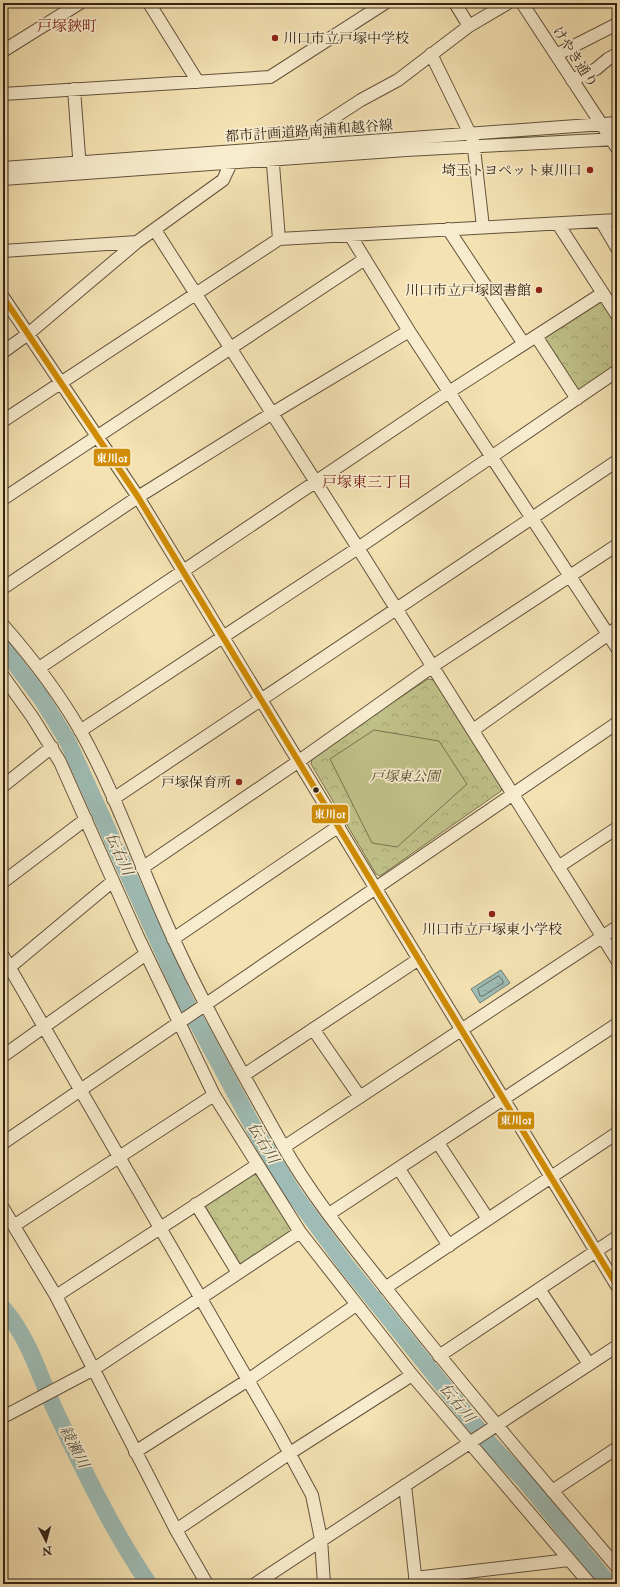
<svg xmlns="http://www.w3.org/2000/svg" width="620" height="1587" viewBox="0 0 620 1587" font-family="'IM FELL Double Pica','Noto Serif JP',serif">
	<style>
		.park { fill: url(#park-crowns); stroke: #7a724f }
		.garden { fill: #c0c289; stroke: #7a724f }
		.water { fill: url(#water-ripples); stroke: #737f75 }
		.lines { fill: none; stroke-linecap: round; stroke-linejoin: round }
		.shore { stroke: #687065; stroke-width: 1 }
		.river { stroke: #9ebcb5; stroke-width: 17 }
		.minor-casing { stroke: #63533c; stroke-width: 14 }
		.minor { stroke: #f8ecce; stroke-width: 12 }
		.bus-1-casing { stroke: #f8ecce; stroke-width: 9 }
		.bus-1 { stroke: #d08c04; stroke-width: 6 }
		.poi-dot { fill: #8f2418; stroke: #f8ecce; stroke-width: 1.5 }
		.bus-dot { fill: #332315; stroke: #f8ecce; stroke-width: 1.5 }
		.labels { text-anchor: middle; dominant-baseline: central; stroke-width: 3.5; stroke-linejoin: round; paint-order: stroke }
		.poi-label { font-size: 14px; fill: #332315; stroke: #f8ecce; text-anchor: end }
		.street-label { font-size: 14px; fill: #332315; stroke: #f8ecce }
		.park-label { font-size: 14px; font-style: italic; fill: #564b32; stroke: #f8ecce }
		.neighbourhood-label { font-size: 15px; fill: #7a1f14; stroke: #f8ecce }
		.water-label { font-size: 15px; font-style: italic; fill: #535145; stroke: #f8ecce }
		.line-badge { stroke: #f8ecce; stroke-width: 1.5 }
		.badge-label { font-size: 11px; text-anchor: middle; font-weight: bold; fill: #fff }
	</style>
	<defs>
		<pattern id="park-crowns" width="20" height="18" patternUnits="userSpaceOnUse"><rect width="20" height="18" fill="#c0c289"/><path d="M2 6a3 3 0 1 1 6 0M12 15a3 3 0 1 1 6 0" fill="none" stroke="#a5a675"/></pattern>
		<pattern id="water-ripples" width="26" height="14" patternUnits="userSpaceOnUse"><rect width="26" height="14" fill="#9ebcb5"/><path d="M2 4q2-2 4 0t4 0M15 11q2-2 4 0t4 0" fill="none" stroke="#89a19b"/></pattern>
	</defs>
	<rect width="100%" height="100%" fill="#f4e2b3"/>
	<filter id="stains"><feTurbulence type="fractalNoise" baseFrequency=".005" numOctaves="4"/><feColorMatrix values="0 0 0 0 .2 0 0 0 0 .09 0 0 0 0 .02 0 0 0 .5 -.17"/></filter>
	<radialGradient id="worn" r=".72"><stop offset=".6" stop-color="#630" stop-opacity="0"/><stop offset="1" stop-color="#630" stop-opacity=".3"/></radialGradient>
	<path class="park" d="M601,301L617,324V367L580,392H575L543,342V335Z
		M428,679L435,680L502,786L501,791L380,876L376,874L311,764L313,755Z
		M250,1174L257,1175L291,1227V1234L241,1266L238,1265L204,1208V1204Z"/>
	<path class="garden" d="M374,730L439,741L467,784L397,847L372,843L330,759Z"/>
	<path class="water" d="M501,970L510,983L480,1003L471,989Z"/>
	<g class="lines">
		<path class="shore" d="M499,976L503,981V983L483,996H480L478,989Z"/>
		<path class="river" d="M3,648L41,698L67,740L185,1000L256,1132L293,1193L346,1265L491,1445L525,1481L609,1584
			M3,1308C29,1338 39,1375 55,1410C83,1469 112,1530 149,1584"/>
		<g class="minor-casing">
			<path id="minor" d="M149,3L198,82
				M455,3L469,26
				M522,3L617,148
				M3,51L80,3
				M431,54L473,140L483,227
				M556,55L617,24
				M572,80L596,69L608,59L617,54
				M74,89L80,170
				M3,94L270,77L385,3
				M313,146L321,126L361,100L398,80L469,26L508,3
				M272,152L279,239
				M3,168L617,123
				M3,179L406,150L617,139
				M601,221L617,248
				M558,224L617,315
				M448,229L524,344
				M155,230L358,548L617,960
				M350,235L409,331L617,648
				M3,251L137,242
				M3,297L138,497L617,1286
				M536,336L577,399
				M3,352L28,334L137,242L223,180L231,163
				M3,421L279,239L617,220
				M3,499L365,259
				M3,588L138,497L271,414L409,331
				M3,625C32,658 58,692 80,730C117,796 141,869 173,938C205,1008 244,1076 282,1144C313,1199 356,1250 395,1300C467,1391 542,1479 617,1567
				M39,668L449,392L603,293
				M3,676L33,718L60,762L138,937L214,1095L300,1232L412,1375L590,1584
				M473,730L617,628
				M80,731L358,548L617,371
				M3,786L52,747
				M113,799L617,461
				M558,867L617,828
				M142,868L299,761L433,666L617,545
				M3,882L86,819
				M173,939L339,826
				M3,956L278,1432L312,1495L321,1539L324,1584
				M4,972L113,881
				M313,1029L360,1097
				M3,1056L146,954
				M244,1075L419,959
				M3,1143L617,723
				M438,1143L488,1219
				M284,1147L617,927
				M399,1169L449,1246
				M196,1204L238,1273
				M3,1208L56,1296L176,1530L207,1584
				M329,1214L617,1024
				M15,1225L214,1095
				M385,1288L617,1133
				M539,1289L589,1364
				M56,1296L257,1165
				M439,1356L617,1237
				M3,1417L94,1369L300,1232
				M135,1452L248,1380L356,1305
				M405,1485L416,1584
				M552,1491L617,1448
				M176,1530L290,1453L412,1375
				M415,1578L569,1560
				M255,1584L617,1346"/>
		</g>
		<use href="#minor" class="minor"/>
		<g class="bus-1-casing">
			<path id="bus-1" d="M3,297L138,497L617,1286"/>
		</g>
		<use href="#bus-1" class="bus-1"/>
	</g>
	<g class="poi-dot">
		<circle cx="275" cy="38" r="4"/>
		<circle cx="590" cy="170" r="4"/>
		<circle cx="539" cy="290" r="4"/>
		<circle cx="239" cy="782" r="4"/>
		<circle cx="492" cy="914" r="4"/>
	</g>
	<circle class="bus-dot" cx="316" cy="790" r="3.5"/>
	<g class="labels">
		<g class="poi-label">
			<text x="283" y="38" text-anchor="start">川口市立戸塚中学校</text>
			<text x="582" y="170">埼玉トヨペット東川口</text>
			<text x="531" y="290">川口市立戸塚図書館</text>
			<text x="231" y="782">戸塚保育所</text>
			<text x="492" y="929" text-anchor="middle">川口市立戸塚東小学校</text>
		</g>
		<g class="street-label">
			<text transform="translate(575 57) rotate(57)">けやき通り</text>
			<text transform="translate(309 131) rotate(-4)">都市計画道路南浦和越谷線</text>
		</g>
		<g class="park-label">
			<text x="405" y="776">戸塚東公園</text>
		</g>
		<g class="neighbourhood-label">
			<text x="67" y="26">戸塚鋏町</text>
			<text x="367" y="482">戸塚東三丁目</text>
		</g>
		<g class="water-label">
			<text transform="translate(119 854) rotate(66)">伝右川</text>
			<text transform="translate(263 1143) rotate(59)">伝右川</text>
			<text transform="translate(457 1403) rotate(51)">伝右川</text>
			<text transform="translate(74 1447) rotate(63)">綾瀬川</text>
		</g>
	</g>
	<g class="line-badge">
		<rect x="93" y="448" width="38" height="19" rx="4" fill="#d08c04"/>
		<rect x="311" y="804" width="38" height="20" rx="4" fill="#d08c04"/>
		<rect x="497" y="1111" width="38" height="19" rx="4" fill="#d08c04"/>
	</g>
	<g class="badge-label">
		<text x="112" y="462">東川01</text>
		<text x="330" y="818">東川01</text>
		<text x="516" y="1124">東川01</text>
	</g>
	<rect width="620" height="1587" fill="none" stroke="#f4e2b3" stroke-width="16"/>
	<rect x="4" y="4" width="612" height="1579" fill="none" stroke="#332315" stroke-width="2"/>
	<rect x="8" y="8" width="604" height="1571" fill="none" stroke="#332315"/>
	<g transform="translate(46 1541) rotate(174)" stroke="#f8ecce" stroke-width="3" paint-order="stroke">
	<path d="M0-3L7 15L0 10L-7 15Z" fill="#332315"/>
	<text y="-6" font-size="11" font-weight="bold" text-anchor="middle" fill="#332315">N</text>
	</g>
	<rect width="100%" height="100%" filter="url(#stains)"/>
	<rect width="100%" height="100%" fill="url(#worn)"/>
</svg>
